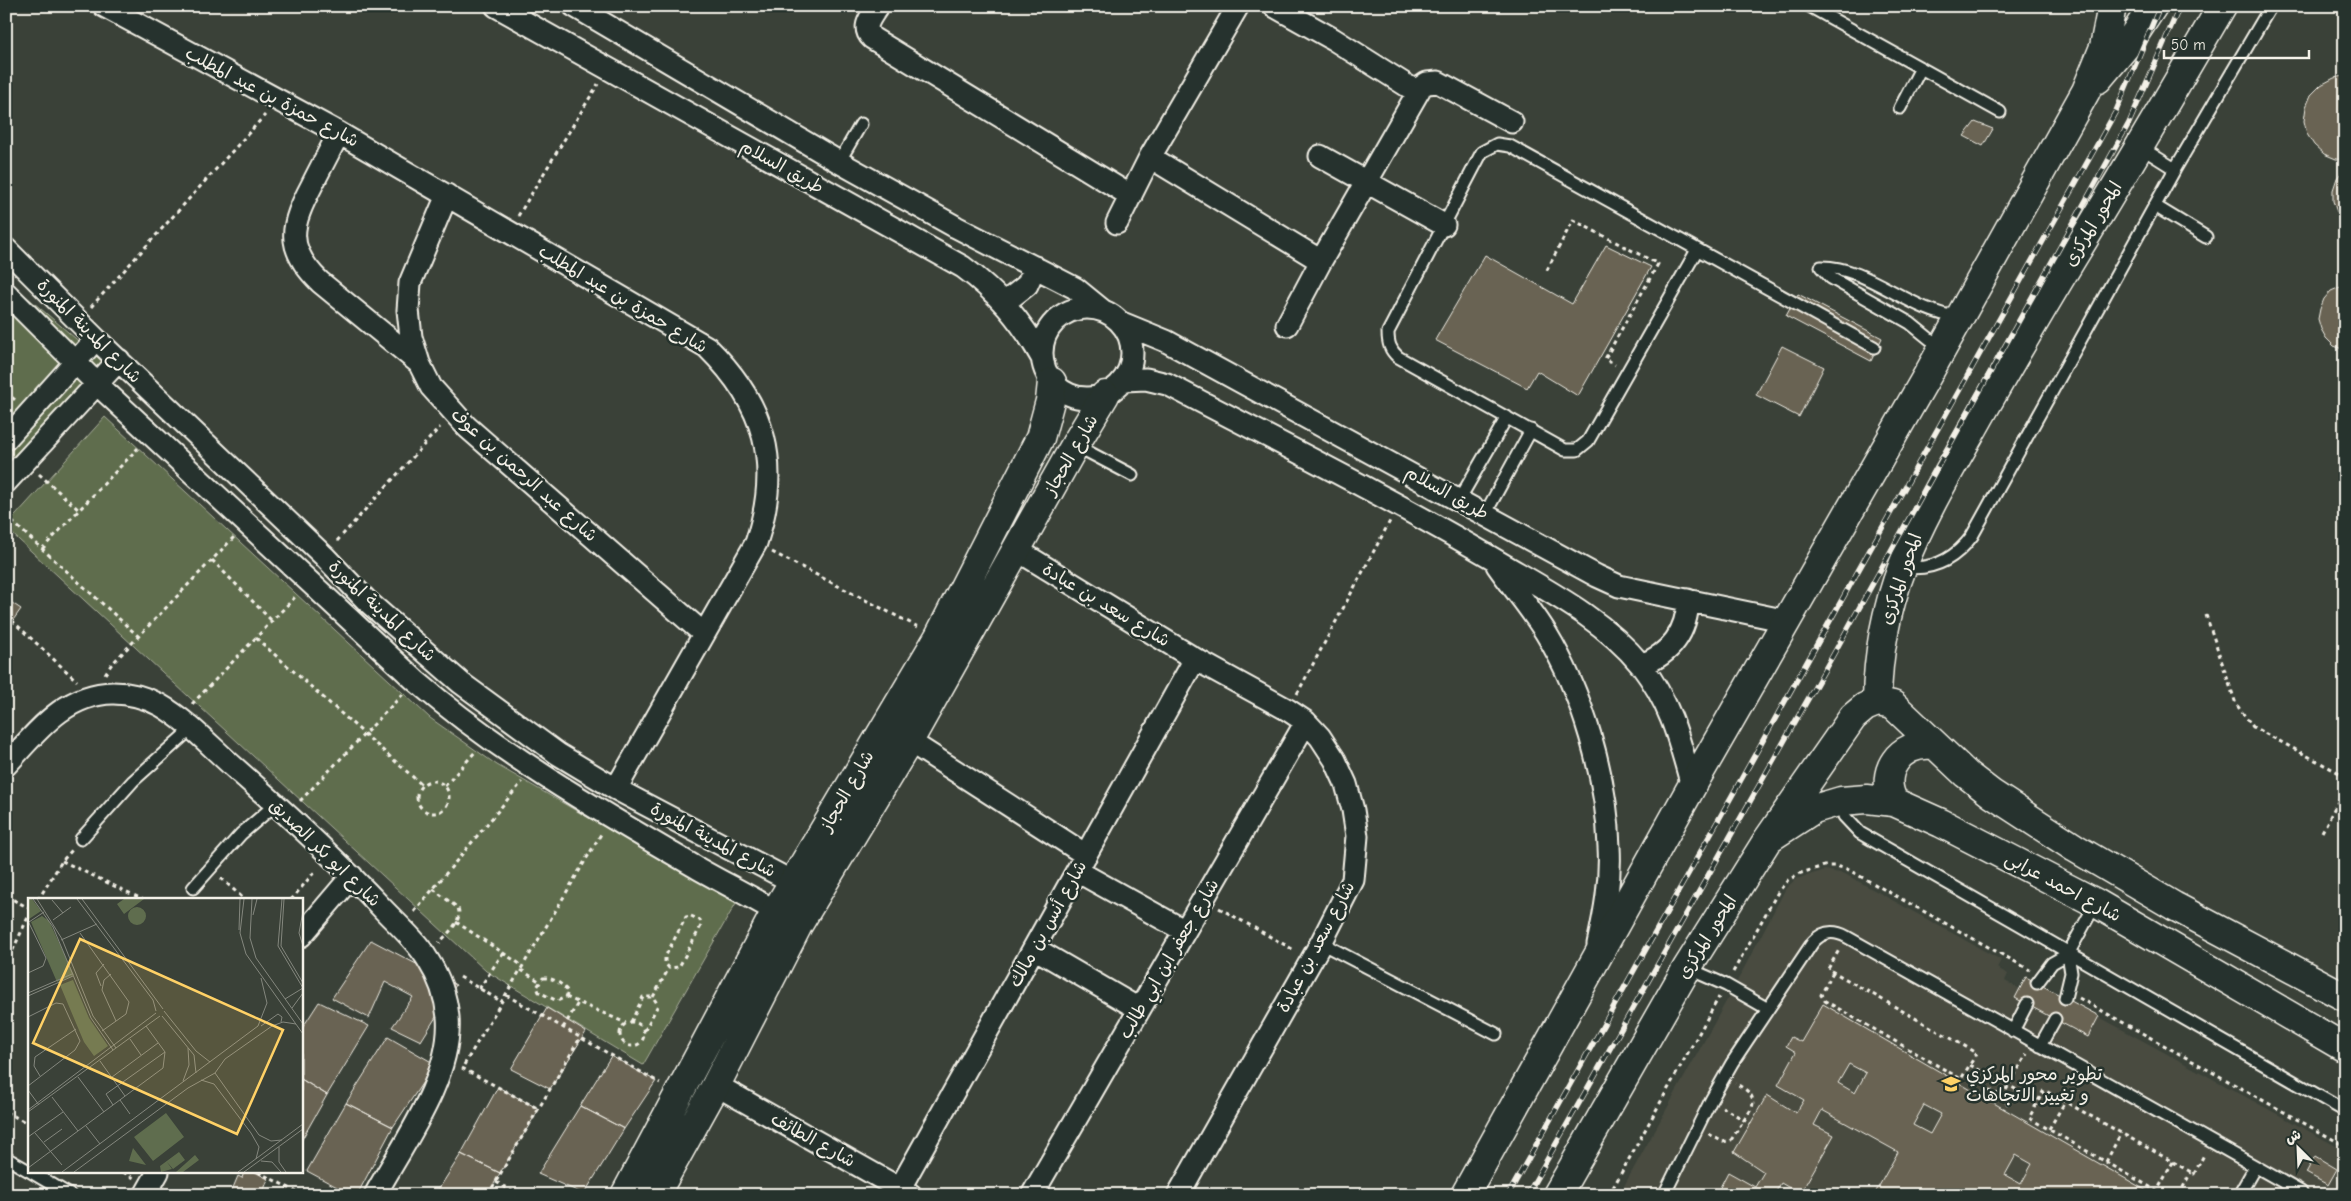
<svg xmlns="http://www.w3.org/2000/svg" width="2351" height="1201" viewBox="0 0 2351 1201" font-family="'Comic Neue','Playpen Sans Arabic',sans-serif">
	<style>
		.built { fill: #484b40 }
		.green { fill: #5f6d4e; stroke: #aaaf9b }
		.building { fill: #696352; stroke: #f4f1e8; fill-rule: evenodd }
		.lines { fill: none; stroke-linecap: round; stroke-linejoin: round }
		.lane-casing { stroke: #f4f1e8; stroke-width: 15 }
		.street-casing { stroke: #f4f1e8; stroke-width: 25 }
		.secondary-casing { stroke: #f4f1e8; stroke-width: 31 }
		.path { stroke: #f4f1e8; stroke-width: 3; stroke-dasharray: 4 4; stroke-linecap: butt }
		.lane { stroke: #26332d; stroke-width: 11 }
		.street { stroke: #26332d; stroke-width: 21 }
		.secondary { stroke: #26332d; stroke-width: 28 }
		.rail-casing { stroke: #f4f1e8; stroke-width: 5.5 }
		.rail { stroke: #26332d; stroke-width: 4; stroke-dasharray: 11; stroke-linecap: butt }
		.labels { text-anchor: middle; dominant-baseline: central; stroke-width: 5; stroke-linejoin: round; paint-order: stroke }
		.street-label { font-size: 18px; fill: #f4f1e8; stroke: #26332d }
		.poi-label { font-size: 18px; fill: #f4f1e8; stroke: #26332d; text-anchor: start }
		.inset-road { fill: none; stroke: #84877e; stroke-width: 1 }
		.view { fill: #ffd166; fill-opacity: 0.15; stroke: #ffd166; stroke-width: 2.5 }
		.inset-edge { fill: none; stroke: #f4f1e8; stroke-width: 2.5 }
	</style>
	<rect width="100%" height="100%" fill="#3a4138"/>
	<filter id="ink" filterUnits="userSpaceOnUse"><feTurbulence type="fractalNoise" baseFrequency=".02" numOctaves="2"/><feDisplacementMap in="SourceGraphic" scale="10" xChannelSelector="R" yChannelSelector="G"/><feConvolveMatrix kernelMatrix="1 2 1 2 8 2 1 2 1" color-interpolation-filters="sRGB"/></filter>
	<g filter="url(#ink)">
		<path class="built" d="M1825,870L1845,874L2001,960L1997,968L2008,974L2005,981L2020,989L2026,977L2345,1151V1195H1619L1733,989L1786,888L1796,879Z"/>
		<path class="green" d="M6,279L103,362L6,466Z
			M105,417L430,718L497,765L736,903L643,1065L486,971L6,528V526Z"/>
		<path class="building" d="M2345,76V160L2336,159L2324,154L2314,145L2307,134L2304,121L2306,107L2311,95L2321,85L2334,78Z
			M1975,122L1993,129L1983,146L1964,136Z
			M2344,169H2345V222L2337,212L2333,201V190L2337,178Z
			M1606,245L1651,267L1578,396L1537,371L1527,388L1435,340L1485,255L1572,304Z
			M2345,285V350L2334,346L2326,338L2321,329L2318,319L2320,309L2324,299L2331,291Z
			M1798,294L1882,338L1871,361L1786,316Z
			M1782,346L1824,367L1799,417L1756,395Z
			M6,599L21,609L6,630Z
			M371,940L456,985L421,1041L392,1027L413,997L385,982L369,1018L332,998Z
			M2026,977L2099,1016L2088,1037L2015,998Z
			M319,1002L369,1026L327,1095L301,1079V1030Z
			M1823,1004L1985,1098L2154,1195H1929L1920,1190L1918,1195H1874L1898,1152L1822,1110L1814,1125L1834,1135L1800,1194L1781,1183L1774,1195H1716L1728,1172L1755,1187L1764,1172L1734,1152L1767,1095L1796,1113L1804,1100L1778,1085L1796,1052L1786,1046L1791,1037L1801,1042ZM1849,1064L1866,1073L1855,1093L1838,1083ZM1924,1105L1941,1114L1930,1134L1913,1125ZM2016,1155L2032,1164L2021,1184L2005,1175Z
			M547,1008L586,1032L550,1089L511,1069Z
			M388,1037L435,1064L393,1127L346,1103Z
			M611,1056L656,1081L624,1129L580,1106Z
			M301,1079L327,1095L301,1141Z
			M498,1087L539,1109L500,1173L461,1154Z
			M346,1103L393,1127L357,1195H352L307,1171Z
			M580,1106L624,1129L584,1194L538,1174Z
			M461,1154L500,1173L488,1195H435Z
			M2315,1156L2337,1169L2328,1185L2306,1173Z
			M244,1172H255L268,1179L262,1195H230L238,1176L242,1178Z"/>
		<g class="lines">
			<g class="lane-casing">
				<path id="lane" d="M1809,6L2000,112
					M1900,108L1921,68
					M2140,147L2175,169
					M839,162L861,124
					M2155,206L2206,237
					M1697,250L1588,441L1577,450H1565L1398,357C1390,350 1388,343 1388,332L1482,152L1497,144L1510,146L1874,347
					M1821,267C1868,266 1910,312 1958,317
					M1821,267L1831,278L1910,323L1942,349
					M1075,445L1132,475
					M1459,500L1507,417
					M1485,514L1531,430
					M1904,567C1933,571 1955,559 1972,536L2175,169L2271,6
					M1841,801L1844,816L1860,833L2345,1111
					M81,839L133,781L191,729
					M193,888L241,834L276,804
					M1321,943L1496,1034
					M1687,968L1726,985L1768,1009
					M2037,983L2052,963L2068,954L2096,903
					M2065,998L2071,973L2068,954
					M2013,1031L2027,1004
					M2040,1046L2055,1019
					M6,1158L29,1171
					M31,1172L70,1195
					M1664,1195L1711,1100L1732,1063L1813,942C1823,931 1834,930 1847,937L2301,1192
					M2239,1195L2255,1167"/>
			</g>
			<g class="street-casing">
				<path id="street" d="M104,6L339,133L707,347C766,405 782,464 756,543L616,789
					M496,6L963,267C997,292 1021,320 1042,358
					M574,6L839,162L956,227L1075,288L1102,310
					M878,6C871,17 861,27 872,38L1131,196
					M1274,6L1333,39L1417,92
					M339,133C330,150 321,167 312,185C291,225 284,247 320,282L419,363
					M1320,156L1444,225
					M1150,157L1321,261
					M447,195L410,283L408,310L411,337L419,363L431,387L467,427L704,634
					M1117,223L1150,157L1238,6
					M6,249L96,339L324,556L367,601L461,683L558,754L616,789L806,889
					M6,293L97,384L416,681C502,755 601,812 699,869C729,886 760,901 788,919
					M1004,303L1027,285L1035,267
					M1042 353a45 45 0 1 1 90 0a45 45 0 1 1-90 0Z
					M1122,323L1166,341L1597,576L1619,586L1787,621
					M1287,325L1321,261L1421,87L1427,83L1438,82L1512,122
					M1124,380L1146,379L1167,384C1280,443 1394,500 1504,565C1552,593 1605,621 1641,665C1671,704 1679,739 1692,786
					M6,439L96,339
					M6,482L119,360
					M1017,550L1195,659L1288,710L1306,722L1320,737L1335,760L1346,784L1353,810L1357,836L1353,880L1321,943L1178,1195
					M1497,565C1513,588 1532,610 1546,633C1582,692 1607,777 1609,847C1611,880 1605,912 1598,944
					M1641,665C1671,654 1687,632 1688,600
					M909,741L1086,855
					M6,765C37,732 64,694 113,693C129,693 147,698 160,705C188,721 211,747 235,768C286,813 336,859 382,908C397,924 417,941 428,960C439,977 446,997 448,1017C453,1076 403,1144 375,1195
					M1077,871L1185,931
					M301,936L352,876
					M1034,948L1139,1009
					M716,1085L911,1195
					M900,1188L1195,659
					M145,1195L158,1172
					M1032,1195L1306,722"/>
			</g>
			<g class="secondary-casing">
				<path id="secondary" d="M2098,79L2130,41L2153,6
					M1877,702C1878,590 1921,521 1974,427C2006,370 2039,313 2073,257C2124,174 2173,90 2222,6
					M1877,702L1893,705L1966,774L1992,794L2075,848L2174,906L2345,997
					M1894,802C1878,772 1900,742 1933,745
					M1768,839L1814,809L1841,801L1867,799L1894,802L1941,823L2096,903L2345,1048
					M625,1195L776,911L938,638L1040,438L1050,401L1052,382
					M655,1195L716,1085L798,925L909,741L1075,445L1105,395
					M1465,1195L1692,786L1927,376L2086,91L2104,47L2112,6
					M1557,1195L1687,968L1768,839L1853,717L1865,707L1877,702"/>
			</g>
			<path class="path" d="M518,216L598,84
				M1547,270L1573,220L1658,264L1605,359L1615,365
				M91,307L265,115
				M6,362L9,367L6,373
				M6,392L15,400
				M39,474L79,510
				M6,516L138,636
				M337,541L440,427
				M42,549L138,448
				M772,552L918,627
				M212,560L272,621
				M6,615L77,681
				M2206,615L2236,704L2253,727L2345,776
				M256,638L422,785
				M105,674L111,665L234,537
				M1297,694L1390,521
				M192,704L297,595
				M417 797a16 16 0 1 1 32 0a16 16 0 1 1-32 0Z
				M445,786L476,751
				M300,801L403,694
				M2322,832L2345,788
				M62,861L144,900
				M221,878L245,900
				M433,889L458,908C463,921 447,934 439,943
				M6,896L29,908
				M38,900L62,861L73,849
				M291,900L316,870
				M1219,908L1294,950
				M414,912L522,782
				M691,916L700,920L701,926L679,967L669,968L665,963V957L686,917Z
				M456,922L523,966
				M6,965L29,915
				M521,970L539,981
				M1733,972L1778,892L1788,880L1801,873L1824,866H1836L1847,869L2030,970
				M1833,972L1821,995L1825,1001L1961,1079L1977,1053L1828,969L1839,950
				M460,977L502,1002
				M543,978C552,977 563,984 568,992L566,997L557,1001L539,992L537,987Z
				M479,989L503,953
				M506,995L660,1083
				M566,997L626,1023
				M653,997L669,968
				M2079,998L2345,1146
				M631,1022L643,997H653L658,1005L644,1032
				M620 1034a12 12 0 1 1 24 0a12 12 0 1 1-24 0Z
				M563,1028L578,1003
				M464,1065L601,834
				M1970,1065L2038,1101
				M462,1068L539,1109
				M2002,1097L2027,1054
				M1985,1098L1990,1090L2009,1100L2004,1109
				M1722,1107L1751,1124
				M6,1112L29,1124
				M2049,1129L2065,1102
				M1709,1134L1723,1142L1731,1140L1752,1108C1756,1094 1746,1090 1735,1083
				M2106,1162L2121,1133
				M2173,1162L2157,1191L2029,1118L2044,1090L2191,1172L2194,1174L2205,1153
				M123,1172L134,1178
				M258,1172L303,1195
				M496,1182L519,1195
				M488,1195L580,1038
				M1609,1195L1719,997
				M2179,1195L2191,1172"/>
			<use href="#lane" class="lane"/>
			<use href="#street" class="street"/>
			<use href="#secondary" class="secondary"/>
			<g class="rail-casing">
				<path id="rail" d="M1508,1195L2116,111L2160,6
					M1527,1195L1833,655L2129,123L2180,6"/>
			</g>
			<use href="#rail" class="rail"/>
		</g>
	</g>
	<defs>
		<g id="university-bare" transform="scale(1.5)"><path d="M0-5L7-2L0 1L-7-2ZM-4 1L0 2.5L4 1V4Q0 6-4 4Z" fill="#ffd166" stroke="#26332d" stroke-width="2.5" paint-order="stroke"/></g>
	</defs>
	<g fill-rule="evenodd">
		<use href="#university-bare" x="1951" y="1084"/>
	</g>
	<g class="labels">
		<g class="street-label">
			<text transform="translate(272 97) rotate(28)">شارع حمزة بن عبد المطلب</text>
			<text transform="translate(782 167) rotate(29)">طريق السلام</text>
			<text transform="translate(2093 224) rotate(-59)">المحور المركزى</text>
			<text transform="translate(623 299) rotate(31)">شارع حمزة بن عبد المطلب</text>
			<text transform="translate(89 331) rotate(45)">شارع المدينة المنورة</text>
			<text transform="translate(1071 455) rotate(-60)">شارع الحجاز</text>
			<text transform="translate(524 475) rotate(42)">شارع عبد الرحمن بن عوف</text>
			<text transform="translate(1447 493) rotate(29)">طريق السلام</text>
			<text transform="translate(1901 579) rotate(-71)">المحور المركزى</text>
			<text transform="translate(1106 605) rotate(31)">شارع سعد بن عبادة</text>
			<text transform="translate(382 611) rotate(43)">شارع المدينة المنورة</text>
			<text transform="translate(847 791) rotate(-60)">شارع الحجاز</text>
			<text transform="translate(713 840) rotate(28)">شارع المدينة المنورة</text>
			<text transform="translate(325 853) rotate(44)">شارع ابو بكر الصديق</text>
			<text transform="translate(2063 887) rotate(28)">شارع احمد عرابى</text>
			<text transform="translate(1048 924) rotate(-61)">شارع أنس بن مالك</text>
			<text transform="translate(1707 937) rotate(-58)">المحور المركزى</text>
			<text transform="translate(1316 947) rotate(-62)">شارع سعد بن عبادة</text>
			<text transform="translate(1169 959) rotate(-60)">شارع جعفر ابن ابي طالب</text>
			<text transform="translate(813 1140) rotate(29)">شارع الطائف</text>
		</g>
		<g class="poi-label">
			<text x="1966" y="1074">تطوير محور المركزي<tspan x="1966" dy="21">و تغيير الاتجاهات</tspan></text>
		</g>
	</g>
	<g transform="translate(28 898)">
		<rect width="275" height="275" fill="#3a4138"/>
		<path d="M0,1H4L13,13L1,21ZM96,1H116L96,16L89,6ZM100 18a9 9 0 1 1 18 0a9 9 0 1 1-18 0ZM14,18L21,23L46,77L29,84L3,24ZM45,82L61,120L80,148L66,158L56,144L32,87ZM138,215L156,239L125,263L106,239ZM105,250L118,267L101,263ZM151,254L157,262L145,271L139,264L144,271L133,274L132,268ZM167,257L171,262L155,274H148Z" fill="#5f6d4e"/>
		<path class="inset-road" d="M5,1L25,29L63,120L85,152M9,1L34,41L65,118L88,150M49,1L125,102L128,113M54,1L135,111M216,1L212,35L218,56L275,136M224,1L222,40L228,60L275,126M254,1L250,48L275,90M256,1L253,48L275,85M24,2L35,15M275,13L271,35L275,48M225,17L229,1M25,22L43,9M0,23L18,60L15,68L0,75M1,24L16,14M275,24V40M211,32L212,1M52,35L101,104L98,116L74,133M33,42L69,26M83,76L76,82L74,92L88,123M73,88L68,75L76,66M0,95L44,76M0,98L45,78M257,101L275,90M264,110L275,95M136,113L168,153L182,164M134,118L166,157L168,175M0,119L28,105L35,106L52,143L47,152L0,188M233,128L250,116L254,119L253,124M102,141L113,157M72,163L97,198M187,175L231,237L243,243L254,242M12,178L6,168L7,159L48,131M50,179L76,214M84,179L130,145M173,182L186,186L223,235L231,249L228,261M155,183L161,167L160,150M0,192L11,207M24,199L50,233M92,202L102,216M85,207L78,196L137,154M0,212L128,115M0,214L132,118M58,228L72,246M7,235L34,267M0,239L35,214M16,244L34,231M251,249V264L258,274M233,263L244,264L253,274M0,270L135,170L137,154L118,128M34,274L230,128L239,105L233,80M46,274L160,190L187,175L197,161L244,128L255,124L268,126M210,274L275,226M216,274L275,231"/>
		<path class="view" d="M52,41L255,132L209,236L5,145Z"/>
		<rect width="275" height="275" class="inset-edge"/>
	</g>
	<rect width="2351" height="1201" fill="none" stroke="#26332d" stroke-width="25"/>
	<rect x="12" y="12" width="2326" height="1176" fill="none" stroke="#f4f1e8" stroke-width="2" filter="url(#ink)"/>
	<g transform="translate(2298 1148) rotate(336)" stroke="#26332d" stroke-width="4" paint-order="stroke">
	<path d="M0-4L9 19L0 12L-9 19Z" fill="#f4f1e8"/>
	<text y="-8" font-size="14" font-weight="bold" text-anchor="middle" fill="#f4f1e8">ش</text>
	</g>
	<path d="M2164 50v8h145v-8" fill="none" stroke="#f4f1e8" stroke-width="2.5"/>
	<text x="2171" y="50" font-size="15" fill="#f4f1e8" stroke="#26332d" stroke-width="4" paint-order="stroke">50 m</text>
</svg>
